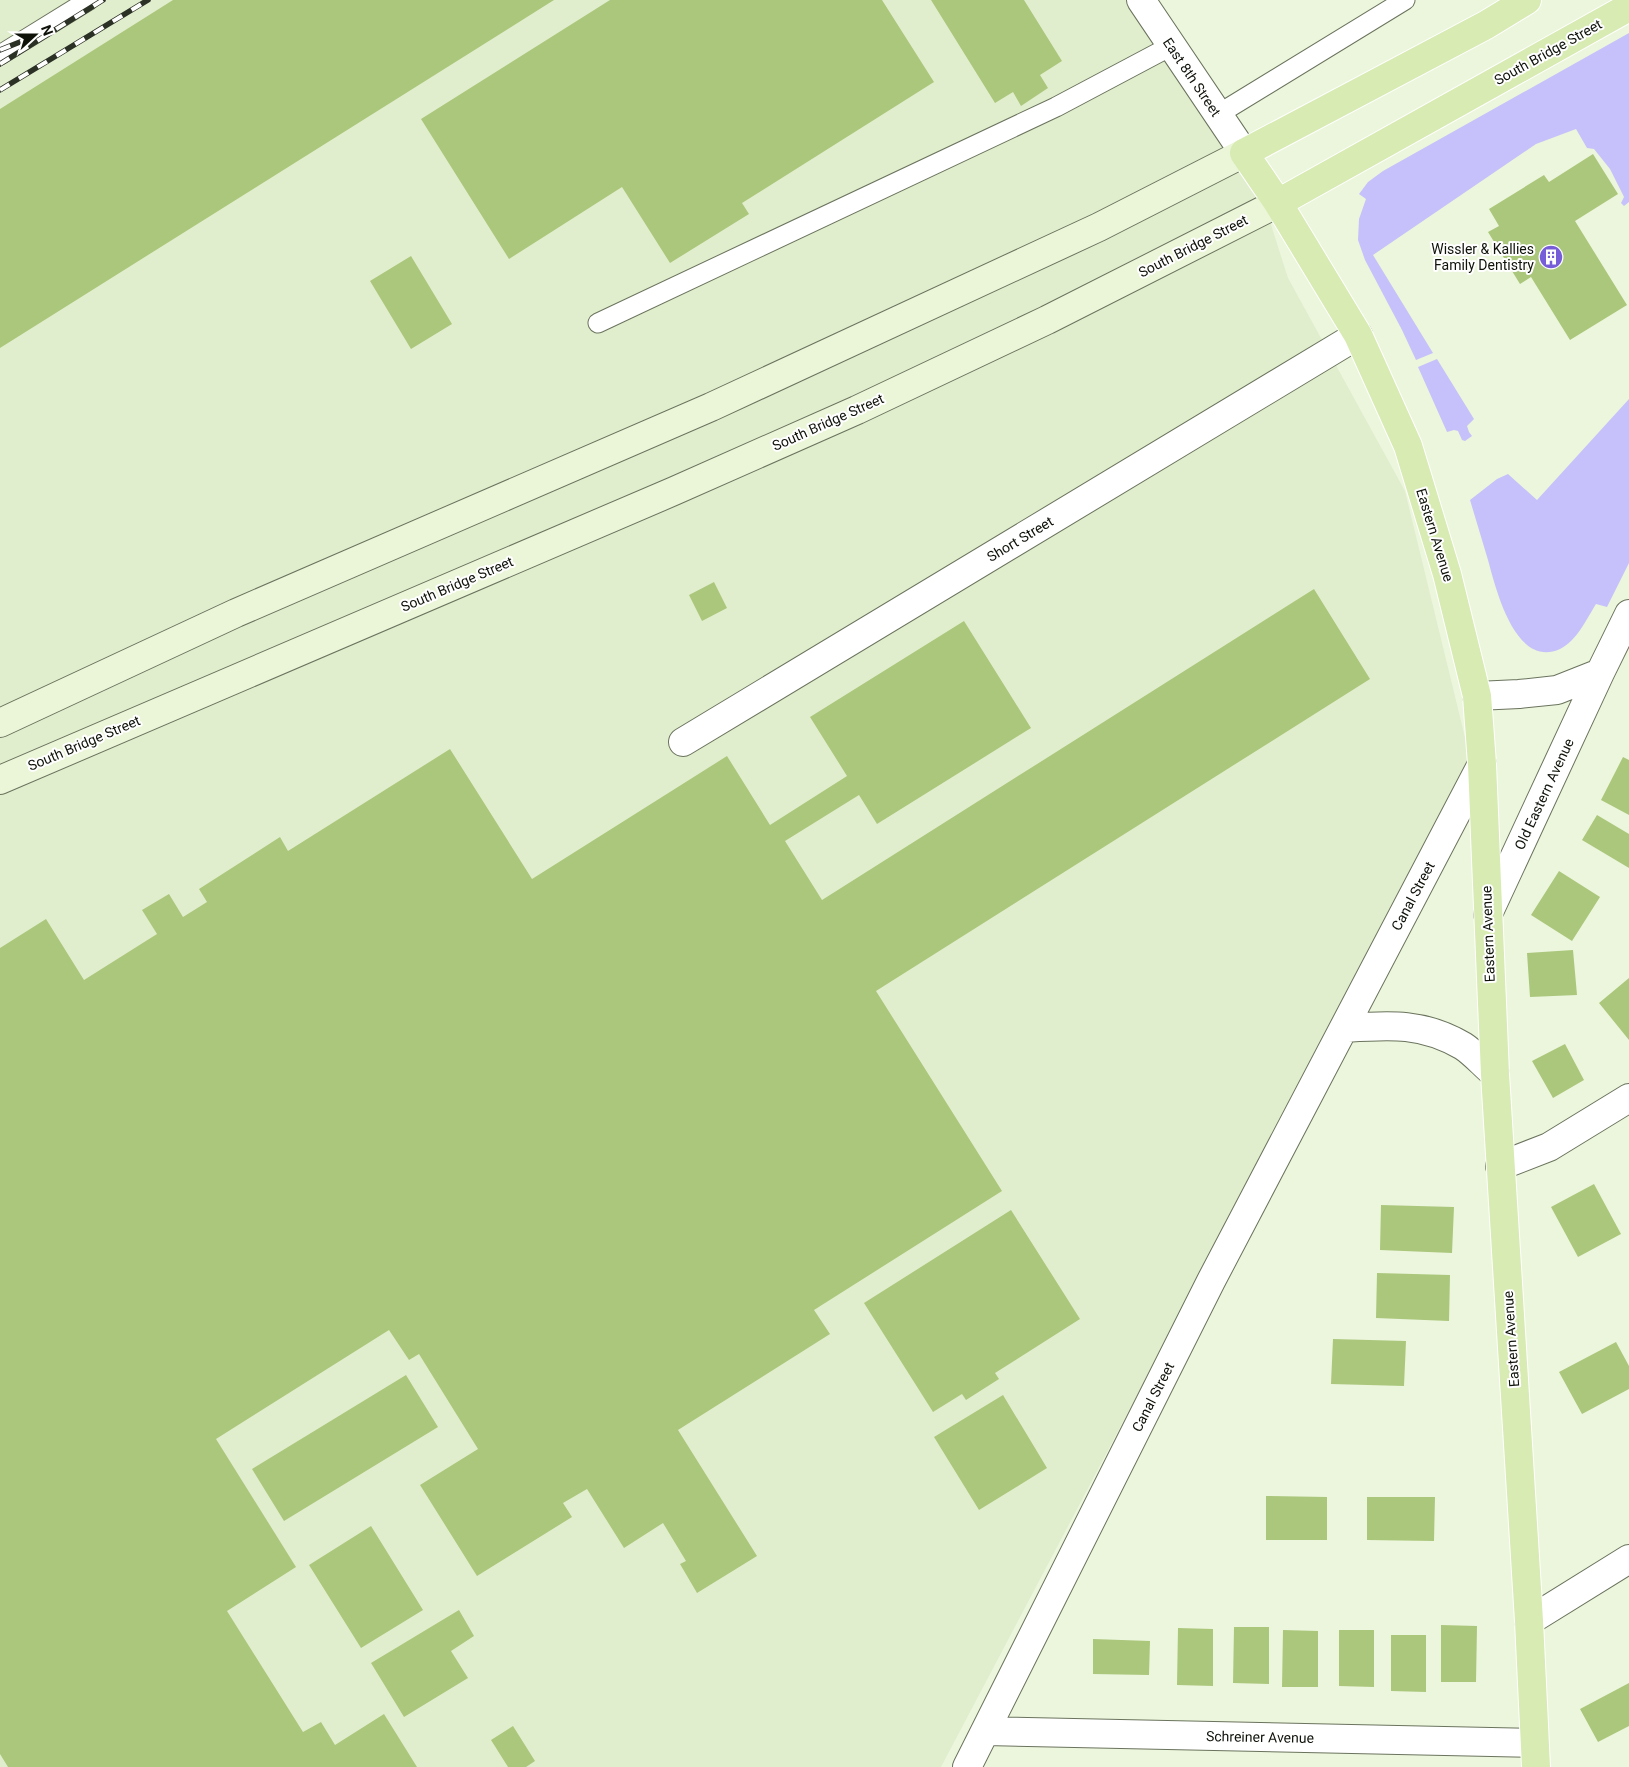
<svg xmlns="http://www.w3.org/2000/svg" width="1629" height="1767" viewBox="0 0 1629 1767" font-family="Roboto,sans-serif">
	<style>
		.built { fill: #e0eecd }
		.green { fill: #c6c1fa }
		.building { fill: #abc77c }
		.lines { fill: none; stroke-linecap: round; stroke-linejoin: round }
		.lane-casing { stroke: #6a735d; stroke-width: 21 }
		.street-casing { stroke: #6a735d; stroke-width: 30 }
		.secondary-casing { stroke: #6a735d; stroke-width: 30 }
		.primary-casing { stroke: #fff; stroke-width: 30 }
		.lane { stroke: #fff; stroke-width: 19 }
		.street { stroke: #fff; stroke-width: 28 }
		.secondary { stroke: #ebf5d8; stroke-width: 28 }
		.primary { stroke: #d7ebb2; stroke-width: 28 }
		.rail-casing { stroke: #2c3126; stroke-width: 5.5 }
		.rail { stroke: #fff; stroke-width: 4; stroke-dasharray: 11; stroke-linecap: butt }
		.labels { text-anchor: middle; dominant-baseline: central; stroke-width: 4; stroke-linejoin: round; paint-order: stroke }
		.street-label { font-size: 14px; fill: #0e1209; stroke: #fff }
		.poi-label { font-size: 14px; fill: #0e1209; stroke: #fff; text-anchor: end }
	</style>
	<rect width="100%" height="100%" fill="#ecf6dc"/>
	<path class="built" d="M0,0H1155L1243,137L1288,278L1405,491L1471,762L941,1767H0Z"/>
	<path class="green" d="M1629,33V202L1624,206L1621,203L1624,197L1610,169L1594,149L1587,148L1576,129L1536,144L1373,255L1433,353L1416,360L1402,330L1365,260L1358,240L1359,219L1366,199L1359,194L1368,182L1383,171Z
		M1437,359L1474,419L1467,426L1469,432L1472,436L1465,441L1462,440L1458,431L1454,430L1447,432L1418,367Z
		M1629,399V563L1607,607L1596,604C1587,618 1577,641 1560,649C1515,669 1496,589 1488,560C1482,540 1476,520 1470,500L1497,479L1508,474L1537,500Z"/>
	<path class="building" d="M173,0H554L0,348V109Z
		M610,0H882L934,82L742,203L749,214L670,263L622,187L509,259L421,119Z
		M931,0H1024L1062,61L1040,75L1048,88L1021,106L1013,92L995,103Z
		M1593,154L1618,194L1575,221L1627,305L1570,340L1531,277L1520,284L1488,232L1499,226L1489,209L1544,175L1549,182Z
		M411,256L452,324L411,349L370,281Z
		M714,582L727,608L702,621L689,595Z
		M1314,589L1370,679L876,991L1002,1191L814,1310L830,1334L678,1430L757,1556L697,1593L680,1564L686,1561L663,1523L624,1548L587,1489L563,1503L572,1517L477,1576L420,1485L478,1449L419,1354L409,1360L389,1330L216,1439L296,1567L227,1611L303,1732L321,1722L335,1745L384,1714L417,1767H8L0,1754V948L46,919L84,980L157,934L142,910L169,894L183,917L207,902L199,889L280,837L288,851L450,749L532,879L727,756L770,825L847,776L810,717L964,621L1031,728L877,824L859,795L785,841L822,900Z
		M1623,757L1629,760V815L1601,800Z
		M1597,815L1629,834V868L1582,840Z
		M1559,871L1600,897L1572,941L1531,915Z
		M1573,950L1577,995L1530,997L1527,953Z
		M1629,978V1040L1599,1003Z
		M1565,1044L1584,1080L1553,1098L1532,1061Z
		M1594,1184L1621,1234L1578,1257L1551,1207Z
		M1381,1205L1454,1207L1452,1253L1380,1250Z
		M1011,1210L1080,1319L995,1373L999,1379L966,1400L962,1394L933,1412L864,1303Z
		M1377,1273L1450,1275L1449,1321L1376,1318Z
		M1333,1339L1406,1341L1404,1386L1331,1384Z
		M1616,1342L1629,1366V1389L1582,1414L1559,1372Z
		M406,1375L438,1427L284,1521L252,1469Z
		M1003,1395L1047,1468L979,1510L934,1437Z
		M1266,1496L1327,1497V1540H1266Z
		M1367,1497H1435L1434,1541L1367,1540Z
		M371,1526L423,1610L361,1648L309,1565Z
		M459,1610L474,1636L451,1651L468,1678L404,1717L371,1663Z
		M1441,1625L1477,1626L1476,1682H1441Z
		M1234,1627H1269V1684L1233,1683Z
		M1178,1628L1213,1629V1686L1177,1685Z
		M1283,1630L1318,1631V1687H1282Z
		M1339,1630H1374V1687L1339,1686Z
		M1391,1635H1426V1692L1391,1691Z
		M1093,1639L1150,1641L1149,1675L1093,1674Z
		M1629,1683V1726L1598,1742L1580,1709Z
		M513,1726L535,1761L526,1767H508L491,1740Z"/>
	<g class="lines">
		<g class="lane-casing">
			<path id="lane" d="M0,55L89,0
				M1217,115L1405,0
				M598,323L1056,107L1171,46"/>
		</g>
		<g class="street-casing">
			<path id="street" d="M1141,0L1244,153
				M1477,696L1519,694L1557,690L1600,673L1629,614
				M683,742L1358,335
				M1488,914L1600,673
				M1344,1028C1389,1025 1422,1022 1463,1046C1474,1053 1484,1065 1495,1074
				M1500,1166L1549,1147L1629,1098
				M1529,1621L1629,1559
				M986,1731L1534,1743
				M967,1767L1211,1281L1482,764"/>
		</g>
		<g class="secondary-casing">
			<path id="secondary" d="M0,723L236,613L711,407L1099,227L1244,153
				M0,780L674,491L857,410L1047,320L1278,203"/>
		</g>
		<g class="primary-casing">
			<path id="primary" d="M1527,0L1486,25L1244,153L1278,203L1358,335L1408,446L1447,574L1477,696L1482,764L1495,1074L1529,1621L1536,1767
				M1278,203L1629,7"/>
		</g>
		<use href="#lane" class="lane"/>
		<use href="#street" class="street"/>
		<use href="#secondary" class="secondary"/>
		<use href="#primary" class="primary"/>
		<g class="rail-casing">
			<path id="rail" d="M0,50L35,36
				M0,64L103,0
				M0,90L148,0"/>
		</g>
		<use href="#rail" class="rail"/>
	</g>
	<defs>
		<g id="building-disc" transform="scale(1.25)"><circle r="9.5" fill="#775ed8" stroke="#fff"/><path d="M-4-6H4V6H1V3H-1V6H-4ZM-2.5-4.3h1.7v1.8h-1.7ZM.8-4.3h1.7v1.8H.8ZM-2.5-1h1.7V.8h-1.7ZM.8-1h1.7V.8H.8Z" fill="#fff"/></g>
	</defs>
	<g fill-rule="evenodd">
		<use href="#building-disc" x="1551" y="257"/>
	</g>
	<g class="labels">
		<g class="street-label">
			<text transform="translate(1548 52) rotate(-29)">South Bridge Street</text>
			<text transform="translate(1192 77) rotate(56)">East 8th Street</text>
			<text transform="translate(1193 246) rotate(-27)">South Bridge Street</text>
			<text transform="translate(828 422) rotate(-24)">South Bridge Street</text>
			<text transform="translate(1435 535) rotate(73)">Eastern Avenue</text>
			<text transform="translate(1020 539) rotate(-31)">Short Street</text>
			<text transform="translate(457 584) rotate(-23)">South Bridge Street</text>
			<text transform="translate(84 743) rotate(-23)">South Bridge Street</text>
			<text transform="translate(1544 794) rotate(-65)">Old Eastern Avenue</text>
			<text transform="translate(1413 896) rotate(-62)">Canal Street</text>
			<text transform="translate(1488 934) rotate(-92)">Eastern Avenue</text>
			<text transform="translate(1511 1339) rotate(-94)">Eastern Avenue</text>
			<text transform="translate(1153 1397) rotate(-63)">Canal Street</text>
			<text transform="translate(1260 1737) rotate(1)">Schreiner Avenue</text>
		</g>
		<g class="poi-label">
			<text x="1534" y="249">Wissler &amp; Kallies<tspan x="1534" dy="16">Family Dentistry</tspan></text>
		</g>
	</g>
	<g transform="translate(35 35) rotate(69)" stroke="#ffffff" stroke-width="4" paint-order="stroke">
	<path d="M0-4L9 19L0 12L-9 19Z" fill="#0e1209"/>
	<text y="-8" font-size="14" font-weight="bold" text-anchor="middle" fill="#0e1209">N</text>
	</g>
</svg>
